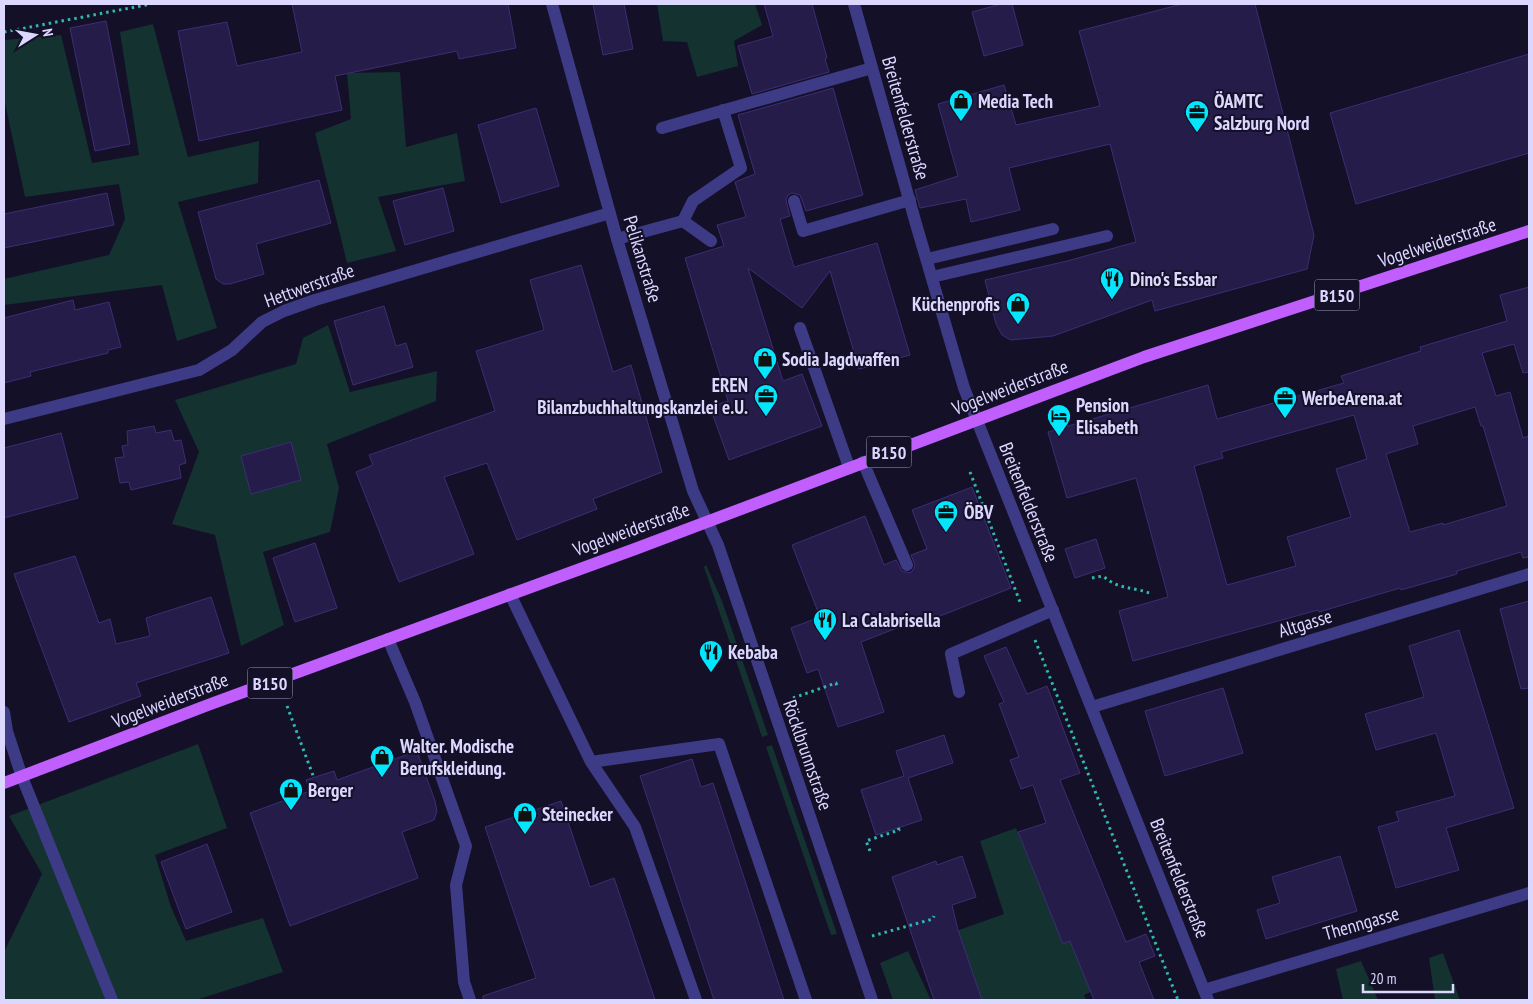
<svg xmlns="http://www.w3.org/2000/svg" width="1533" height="1004" viewBox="0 0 1533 1004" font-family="'PT Sans Narrow',sans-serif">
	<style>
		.green { fill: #133230 }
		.building { fill: #251c49; stroke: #3c2e74; fill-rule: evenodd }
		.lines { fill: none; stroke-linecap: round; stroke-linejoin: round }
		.path { stroke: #30b9b0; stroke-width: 3; stroke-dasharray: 2.5 4; stroke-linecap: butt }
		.service { stroke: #3e3b86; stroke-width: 12 }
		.minor { stroke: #3e3b86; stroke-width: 12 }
		.primary { stroke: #c15efe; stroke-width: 12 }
		.labels { text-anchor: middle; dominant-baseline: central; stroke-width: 4; stroke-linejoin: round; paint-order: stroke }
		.shield { fill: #141028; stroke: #9f9bbe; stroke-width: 1 }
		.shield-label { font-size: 18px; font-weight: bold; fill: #dbd7ff }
		.poi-label { font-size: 19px; font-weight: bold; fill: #dbd7ff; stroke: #141028; text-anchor: start }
		.street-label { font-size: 19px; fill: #dbd7ff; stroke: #141028 }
	</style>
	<rect width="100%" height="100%" fill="#141028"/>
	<path class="green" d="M657,4H755L762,25L734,41L738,66L697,77L687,42L663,41Z
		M153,24L188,157L259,141L258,183L178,202L217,328L177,341L162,285L4,305V279L109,255L125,219L119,184L25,197L4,98V40L61,35L92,163L139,155L120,32Z
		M400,72L406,147L457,133L465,181L378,197L396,251L347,263L315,133L351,119L347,73Z
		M328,325L350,392L437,371L436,401L327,444L339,488L330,532L263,552L284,625L241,646L215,535L172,524L199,452L175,400L296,364L303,338Z
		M706,565L722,601L768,735L762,737L704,567Z
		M198,744L227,828L155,855L171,907L186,941L263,918L283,972L196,1000H4V952L42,874L9,816Z
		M772,745L837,934L831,935L766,747Z
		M1016,828L1063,943L1107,925L1091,992L1084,995L1086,1000H975L981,997L965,951L942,936L1004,914L980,841Z
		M908,951L931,1000H893L880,963Z
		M1443,953L1460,1000H1435L1429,958Z
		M1361,961L1378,1000H1343L1336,969Z"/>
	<path class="building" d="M292,4H508L516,48L459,59L457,51L335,76L342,110L199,141L178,31L227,22L237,66L302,52Z
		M593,4H624L633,49L603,55Z
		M764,4H812L827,58L825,59L829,72L752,94L738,46L773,36Z
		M1001,4H1012L1023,45L984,56L972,12Z
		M1182,4H1255L1314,235L1307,269L1155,311L1152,300L1053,336L1011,340L1007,338L1002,335L996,324L985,280L1067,261L1136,242L1110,144L1009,168L1020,210L971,222L966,199L920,208L915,190L958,176L938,104L1004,85L1016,125L1100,106L1079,31Z
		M106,21L130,144L95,151L70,28Z
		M1529,54V153L1356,204L1330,113Z
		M833,88L863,195L806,211L800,195L792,193L788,195L786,200L790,216L780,219L794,267L877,243L910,355L859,369L830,271L802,308L748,268L783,381L802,374L822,426L729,460L710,407L728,401L685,258L724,246L717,225L746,217L735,182L755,174L738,115Z
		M536,108L559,186L501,203L478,125Z
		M319,180L331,223L256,244L264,274L230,284H223L216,279L198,212Z
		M443,188L454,231L405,245L393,201Z
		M107,193L114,225L4,248V214Z
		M581,265L613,372L631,365L662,472L593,499L597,509L517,540L487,463L444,477L474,554L399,582L356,472L373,465L369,455L495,411L476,351L544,330L530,280Z
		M1529,287V372L1523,373L1514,344L1482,353L1496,396L1510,392L1523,438L1529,436V557L1523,558L1521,552L1457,571V574L1401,590L1400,588L1319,612L1318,610L1133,661L1119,611L1168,597L1136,478L1067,498L1048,432L1208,385L1217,419L1344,383L1341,376L1421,351L1420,347L1507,321L1500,295ZM1475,407L1481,426H1483L1507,506L1443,525V523L1410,532L1386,454L1418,444L1413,426ZM1354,415L1367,459L1336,469L1351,517L1287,537L1296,566L1227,585L1194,466L1223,458L1221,452Z
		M73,300L75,310L109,302L121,347L108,350V353L30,372L31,376L4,383V318Z
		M384,306L396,346L406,343L413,367L353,385L334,321Z
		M154,426L156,433L171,430L174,441L181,440L186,463L179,465L181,478L131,490L129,482L120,483L115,458L124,457L122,446L128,445L127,431Z
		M61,433L78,498L4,518V448Z
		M291,442L301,480L251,494L241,456Z
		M972,487L1011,588L935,618L933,614L861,642L884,712L838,727L818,669L807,673L791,628L820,617L792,545L865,516L884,565L896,560L902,571L910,573L913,570L915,565L911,555L927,549L912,510Z
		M1096,539L1105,568L1075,578L1065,549Z
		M315,543L337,608L295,622L273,558Z
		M75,556L99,623L110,619L116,644L150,636L146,618L211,597L229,653L136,683L141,696L69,722L14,574Z
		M1529,601V688L1521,689L1500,609Z
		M1459,630L1514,808L1446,828L1459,870L1396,888L1378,827L1399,821L1396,812L1455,796L1436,733L1376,750L1365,714L1424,697L1409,646Z
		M1006,647L1027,694L1047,686L1080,773L1060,780L1126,942L1146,934L1155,956L1139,962L1154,1000H1094L1070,941L1063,944L1018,832L1046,823L1033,785L1021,789L1010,760L1019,757L999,704L1004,702L984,656Z
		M1223,688L1243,753L1165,776L1145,711Z
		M944,735L953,763L908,778L922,820L876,835L861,790L904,776L896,751Z
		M417,751L435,801L437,811L434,820L402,832L418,878L290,926L250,813L310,791L306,780L334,771L337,780Z
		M692,759L701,787L713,783L784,1000H714L640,776Z
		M561,801L590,887L614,878L655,1000H483V996L536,978L485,827Z
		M207,844L232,912L186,929L161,862Z
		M962,856L976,897L952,905L958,930L982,1000H934L892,877L936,861L937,865Z
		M1340,856L1357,911L1266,939L1257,910L1280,903L1272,877Z"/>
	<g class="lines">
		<path class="path" d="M4,32L151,4
			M970,472L1020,602
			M1092,578L1103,576C1121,591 1132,586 1152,594
			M1035,640L1178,1000
			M793,698L836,683L837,686
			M287,706L314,778
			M870,851L866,841L899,830L898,827
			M872,936L933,919L934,916"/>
		<path class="service" d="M662,128L872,68
			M794,201L803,231L910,200
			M683,221L711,241
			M617,239L683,221L693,201L741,168L723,110
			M927,259L1053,229
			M932,277L1107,236
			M800,328L849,467
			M863,462L907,565
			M510,594L591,762L635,827L696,1000
			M388,639L415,702L466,846L456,885L464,982L470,1000
			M959,692L951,654L1053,610
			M591,762L719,744L806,1000
			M22,777L112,1000"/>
		<path class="minor" d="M552,4L617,239L693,491L718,545L872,1000
			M854,4L916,224L964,388L1208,1000
			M4,419L199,370L232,350L262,322L284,311L315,300L610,213
			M1092,707L1529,574
			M4,712L7,731L22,777
			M1204,990L1529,893"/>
		<path class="primary" d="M4,783L208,705L635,549L1144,357L1529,231"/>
	</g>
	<defs>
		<g id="shop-pin" transform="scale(1.25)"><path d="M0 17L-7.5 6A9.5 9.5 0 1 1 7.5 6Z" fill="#04e6fd" stroke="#141028"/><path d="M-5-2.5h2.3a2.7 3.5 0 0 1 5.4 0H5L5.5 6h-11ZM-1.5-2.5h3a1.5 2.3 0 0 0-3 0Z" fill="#111"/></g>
		<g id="office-pin" transform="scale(1.25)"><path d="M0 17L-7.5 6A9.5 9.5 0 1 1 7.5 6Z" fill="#04e6fd" stroke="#141028"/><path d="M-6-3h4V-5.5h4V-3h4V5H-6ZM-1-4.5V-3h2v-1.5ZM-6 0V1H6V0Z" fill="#111"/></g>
		<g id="restaurant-pin" transform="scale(1.25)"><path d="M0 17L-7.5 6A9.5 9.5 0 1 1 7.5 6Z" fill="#04e6fd" stroke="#141028"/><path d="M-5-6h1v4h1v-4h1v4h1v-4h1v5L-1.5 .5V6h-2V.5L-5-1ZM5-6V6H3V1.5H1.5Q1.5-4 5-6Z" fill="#111"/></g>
		<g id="hotel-pin" transform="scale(1.25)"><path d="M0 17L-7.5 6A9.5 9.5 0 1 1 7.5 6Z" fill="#04e6fd" stroke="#141028"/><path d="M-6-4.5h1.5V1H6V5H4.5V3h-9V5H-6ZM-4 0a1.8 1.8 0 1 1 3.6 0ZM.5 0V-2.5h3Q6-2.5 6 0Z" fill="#111"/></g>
	</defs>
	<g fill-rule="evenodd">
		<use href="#shop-pin" x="961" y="101"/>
		<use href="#office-pin" x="1197" y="112"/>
		<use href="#restaurant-pin" x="1112" y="279"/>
		<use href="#shop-pin" x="1018" y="304"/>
		<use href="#shop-pin" x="765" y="359"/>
		<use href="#office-pin" x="766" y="396"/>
		<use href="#office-pin" x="1285" y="398"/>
		<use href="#hotel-pin" x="1059" y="416"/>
		<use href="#office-pin" x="946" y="512"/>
		<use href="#restaurant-pin" x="825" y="620"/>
		<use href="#restaurant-pin" x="711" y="652"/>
		<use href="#shop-pin" x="382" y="757"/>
		<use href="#shop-pin" x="291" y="790"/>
		<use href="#shop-pin" x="525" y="814"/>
	</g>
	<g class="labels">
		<g class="shield">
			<rect x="1314.5" y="279.5" width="45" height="31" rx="4"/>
			<rect x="866.5" y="436.5" width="45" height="31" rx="4"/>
			<rect x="247.5" y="667.5" width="45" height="31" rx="4"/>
		</g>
		<g class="shield-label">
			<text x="1337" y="295">B150</text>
			<text x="889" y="452">B150</text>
			<text x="270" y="683">B150</text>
		</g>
		<g class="poi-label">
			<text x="978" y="101">Media Tech</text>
			<text x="1214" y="101">ÖAMTC<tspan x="1214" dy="22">Salzburg Nord</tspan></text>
			<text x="1130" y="279">Dino's Essbar</text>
			<text x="1000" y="304" text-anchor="end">Küchenprofis</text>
			<text x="782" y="359">Sodia Jagdwaffen</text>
			<text x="748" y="385" text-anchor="end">EREN<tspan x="748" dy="22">Bilanzbuchhaltungskanzlei e.U.</tspan></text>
			<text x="1302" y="398">WerbeArena.at</text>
			<text x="1076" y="405">Pension<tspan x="1076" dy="22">Elisabeth</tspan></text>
			<text x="964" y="512">ÖBV</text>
			<text x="842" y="620">La Calabrisella</text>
			<text x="728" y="652">Kebaba</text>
			<text x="400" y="746">Walter. Modische<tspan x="400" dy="22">Berufskleidung.</tspan></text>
			<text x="308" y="790">Berger</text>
			<text x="542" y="814">Steinecker</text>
		</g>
		<g class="street-label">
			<text transform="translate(906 118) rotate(74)">Breitenfelderstraße</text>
			<text transform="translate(1437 242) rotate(-18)">Vogelweiderstraße</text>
			<text transform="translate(643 259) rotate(73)">Pelikanstraße</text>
			<text transform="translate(309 285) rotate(-20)">Hettwerstraße</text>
			<text transform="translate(1010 387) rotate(-21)">Vogelweiderstraße</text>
			<text transform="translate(1029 502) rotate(68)">Breitenfelderstraße</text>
			<text transform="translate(631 529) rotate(-20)">Vogelweiderstraße</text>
			<text transform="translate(1305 623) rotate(-17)">Altgasse</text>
			<text transform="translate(170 700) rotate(-21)">Vogelweiderstraße</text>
			<text transform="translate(808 755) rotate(71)">Röcklbrunnstraße</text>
			<text transform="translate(1180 878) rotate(68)">Breitenfelderstraße</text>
			<text transform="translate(1361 923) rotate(-16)">Thenngasse</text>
		</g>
	</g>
	<rect width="1533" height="1004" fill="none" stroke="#dbd7ff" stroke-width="10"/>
	<g transform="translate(35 35) rotate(79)" stroke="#141028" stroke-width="4" paint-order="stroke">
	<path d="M0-4L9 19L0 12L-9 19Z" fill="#dbd7ff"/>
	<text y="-8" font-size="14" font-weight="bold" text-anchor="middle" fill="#dbd7ff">N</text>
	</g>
	<path d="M1363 984v8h90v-8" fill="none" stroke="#dbd7ff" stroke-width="2.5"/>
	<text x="1370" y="984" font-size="15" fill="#dbd7ff" stroke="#141028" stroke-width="4" paint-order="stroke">20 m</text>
</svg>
